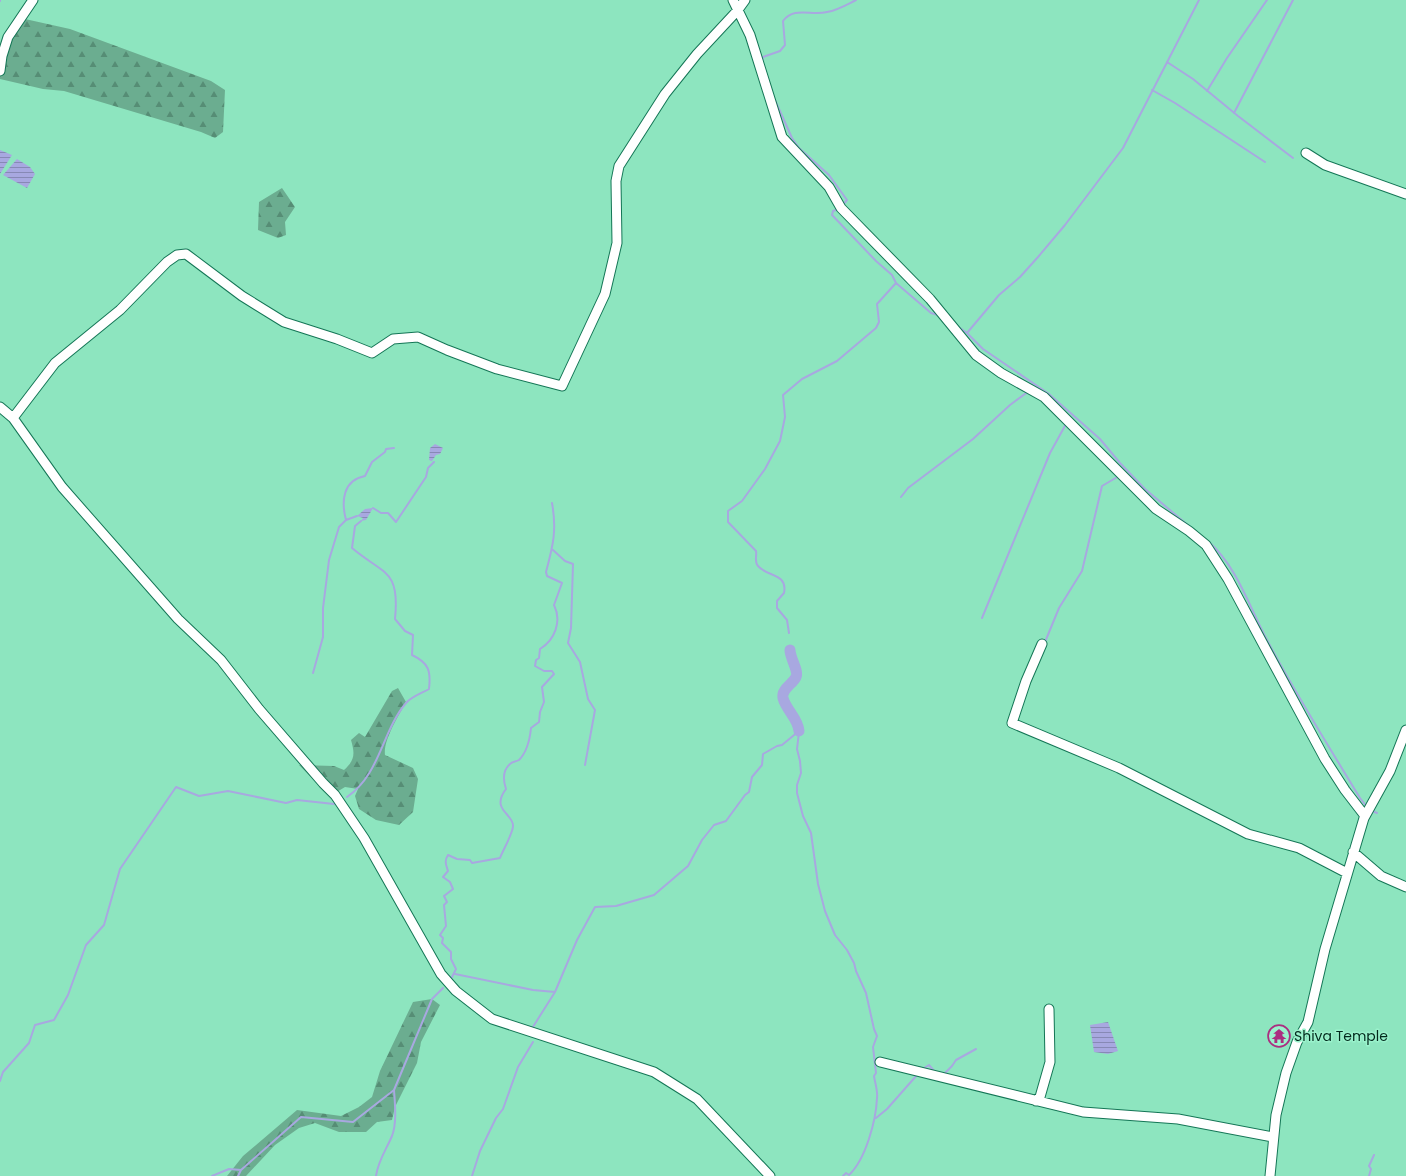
<svg xmlns="http://www.w3.org/2000/svg" width="1406" height="1176" viewBox="0 0 1406 1176" font-family="Poppins,sans-serif">
	<style>
		.forest { fill: url(#forest-firs) }
		.water { fill: url(#water-rules) }
		.lines { fill: none; stroke-linecap: round; stroke-linejoin: round }
		.stream { stroke: #a8a8e0; stroke-width: 2 }
		.river { stroke: #a8a8e0; stroke-width: 11 }
		.minor-casing { stroke: #147656; stroke-width: 11 }
		.minor { stroke: #fff; stroke-width: 9 }
		.labels { text-anchor: middle; dominant-baseline: central; stroke-width: 3; stroke-linejoin: round; paint-order: stroke }
		.poi-label { font-size: 14px; fill: #02291c; stroke: #9af2cc; text-anchor: start }
	</style>
	<defs>
		<pattern id="forest-firs" width="22" height="20" patternUnits="userSpaceOnUse"><rect width="22" height="20" fill="#6bad90"/><path d="M5 1l3.5 6h-7zM16 11l3.5 6h-7z" fill="#568d75"/></pattern>
		<pattern id="water-rules" width="6" height="5" patternUnits="userSpaceOnUse"><rect width="6" height="5" fill="#a8a8e0"/><path d="M0 2.5h6" fill="none" stroke="#8789b5"/></pattern>
	</defs>
	<rect width="100%" height="100%" fill="#8de5bf"/>
	<path class="forest" d="M16,17L70,29L211,81L225,90L223,132L215,138L201,132L64,91L43,89L0,79C0,51 4,42 16,17Z
		M282,188L295,207L285,222L286,235L278,238L258,230L259,202Z
		M398,688L406,702C399,715 383,740 385,755L413,768L418,779L413,812L399,825L376,820L359,809L355,796L358,789L345,787L330,796L299,765L334,766L344,770C355,760 355,754 351,740L359,733L365,737L392,691Z
		M432,999L440,1005L421,1042L417,1063L395,1107L392,1120L377,1122L366,1132H339L315,1123L299,1128L275,1145L246,1176H227L243,1156L297,1110L341,1116L359,1107L372,1097L380,1071L413,1002Z"/>
	<path class="water" d="M0,150L12,155L0,174Z
		M17,159L30,167L35,174L27,188L3,175Z
		M435,444L443,448L440,454L436,455L432,461L434,462L429,460L430,448Z
		M373,508L366,520L361,521L363,518L357,516L365,509Z
		M1108,1022L1118,1051L1108,1054L1094,1052L1090,1025Z"/>
	<g class="lines">
		<path class="stream" d="M0,1V0
			M762,62L763,57L780,51L785,45L783,21C794,6 811,16 827,12C838,10 846,5 856,0
			M1167,62L1193,79L1238,116L1293,158
			M1152,90L1175,103L1265,162
			M1207,91L1227,58L1267,0
			M775,100L792,138L799,148L829,175L847,200L842,206
			M1234,113L1293,0
			M896,283L931,313L938,315
			M957,326L967,333L999,295L1020,277L1038,257L1065,225L1123,148L1199,0
			M967,333L983,349L1049,394L1100,439L1120,463L1145,489L1190,527
			M901,497L908,488L973,439L1010,405L1029,391
			M373,508L381,513H388L396,522L426,477L428,468L434,462
			M346,520C341,501 343,480 365,476L372,462L385,452L386,449L394,448
			M1209,542C1237,567 1249,606 1266,638C1295,693 1328,745 1360,798L1367,807
			M553,550L565,561L573,564L571,628L568,643L580,662L588,699L595,710L585,765
			M982,618L1050,453L1066,424
			M789,633L787,620L777,608V601L784,593C788,573 767,577 758,566C754,562 757,556 756,551L728,522V511L742,501L765,469L780,441L785,417L783,395L802,379L837,361L876,328L879,322L877,304L896,283L892,275L876,261L832,215L833,211L839,209
			M1045,642L1059,608L1082,571L1102,486L1119,476
			M313,673L323,637V608L329,560L339,527L346,520L357,516
			M799,732L797,749L800,761L801,773L797,785V793L803,816L811,833L818,884L825,911L835,935L847,950L854,963L856,971L866,993L874,1029L877,1036L873,1047L876,1073L874,1076C875,1083 878,1091 877,1098C876,1120 866,1159 849,1175L846,1173L843,1176
			M347,797C380,775 382,731 406,703C411,697 422,693 429,689C431,671 429,663 412,655L413,635L405,631L395,619C400,569 384,575 352,548L355,526L361,521
			M1372,811L1377,813
			M455,974L533,990L555,992L577,940L595,907L616,906L654,895L688,866L702,840L714,825L726,821L745,795L749,792L752,777L762,765L763,754L777,746L782,745L799,731
			M451,979L456,969L451,959V952L442,943L443,938L440,935L446,926L444,905L447,902L444,896L453,889L450,882L443,877L448,871C446,865 444,861 448,855L457,859L470,860L472,863L500,858C503,850 513,833 513,826C514,814 490,810 506,789C503,780 502,771 510,764C512,761 516,762 519,760C527,752 530,738 531,728L539,722L540,712L544,702L542,687L554,674L552,671H544L535,666L536,660L539,658L540,649C555,640 562,621 554,605L562,583L547,576L546,572C553,546 557,530 552,503
			M531,1030L555,992
			M921,1070L929,1065L935,1072
			M944,1074L952,1066L956,1060L976,1049
			M0,1081L3,1072L29,1043L35,1025L54,1020L68,995L86,945L104,925L120,869L176,787L199,796L228,791L286,803L297,800L334,804
			M876,1118L887,1109L917,1075
			M212,1176L229,1169L241,1170
			M238,1176L241,1170L301,1117L353,1122L394,1090L432,999L443,988
			M376,1176C378,1161 386,1150 392,1136C397,1123 395,1104 394,1090
			M472,1176L480,1151L496,1118L503,1109L518,1067L533,1042
			M1369,1176L1371,1169L1369,1166L1374,1155"/>
		<path class="river" d="M790,650C790,658 799,671 796,677C793,684 781,689 783,698C786,710 798,718 799,731"/>
		<g class="minor-casing">
			<path id="minor" d="M733,0L750,35L782,137L829,187L841,208L930,299L976,355L1001,373L1044,397L1156,509L1189,531L1206,545L1228,579L1325,759L1345,790L1365,816
				M0,71L2,56L8,37L33,0
				M1306,153L1325,165L1406,194
				M0,407L13,418L62,487L178,619L221,660L259,709L323,783L335,795L364,838L441,974L456,991L492,1019L654,1072L697,1099L770,1176
				M13,418L55,363L120,310L167,262L177,255L186,254L242,296L284,322L337,339L372,353L393,339L418,337L447,350L497,369L562,386L605,294L617,243L616,181L619,166L665,94L697,54L737,11L745,0
				M1042,644L1026,681L1012,723L1119,768L1248,834L1299,848L1347,873
				M1353,852L1381,876L1406,887
				M880,1062L1083,1112L1178,1119L1273,1137
				M1036,1101L1040,1097L1050,1062L1049,1009
				M1270,1176L1276,1115L1286,1073L1297,1042L1308,1022L1325,949L1364,818L1390,771L1406,730"/>
		</g>
		<use href="#minor" class="minor"/>
	</g>
	<defs>
		<g id="temple-ring" transform="scale(1.15)"><circle r="9.5" fill="#9af2cc" stroke="#ab2e80" stroke-width="1.5"/><path d="M0-6L5-2H3V0L6.5 2.5H4V6H1.5V3h-3V6H-4V2.5H-6.5L-3 0V-2H-5Z" fill="#ab2e80"/></g>
	</defs>
	<g fill-rule="evenodd">
		<use href="#temple-ring" x="1279" y="1036"/>
	</g>
	<g class="labels">
		<g class="poi-label">
			<text x="1294" y="1036">Shiva Temple</text>
		</g>
	</g>
</svg>
